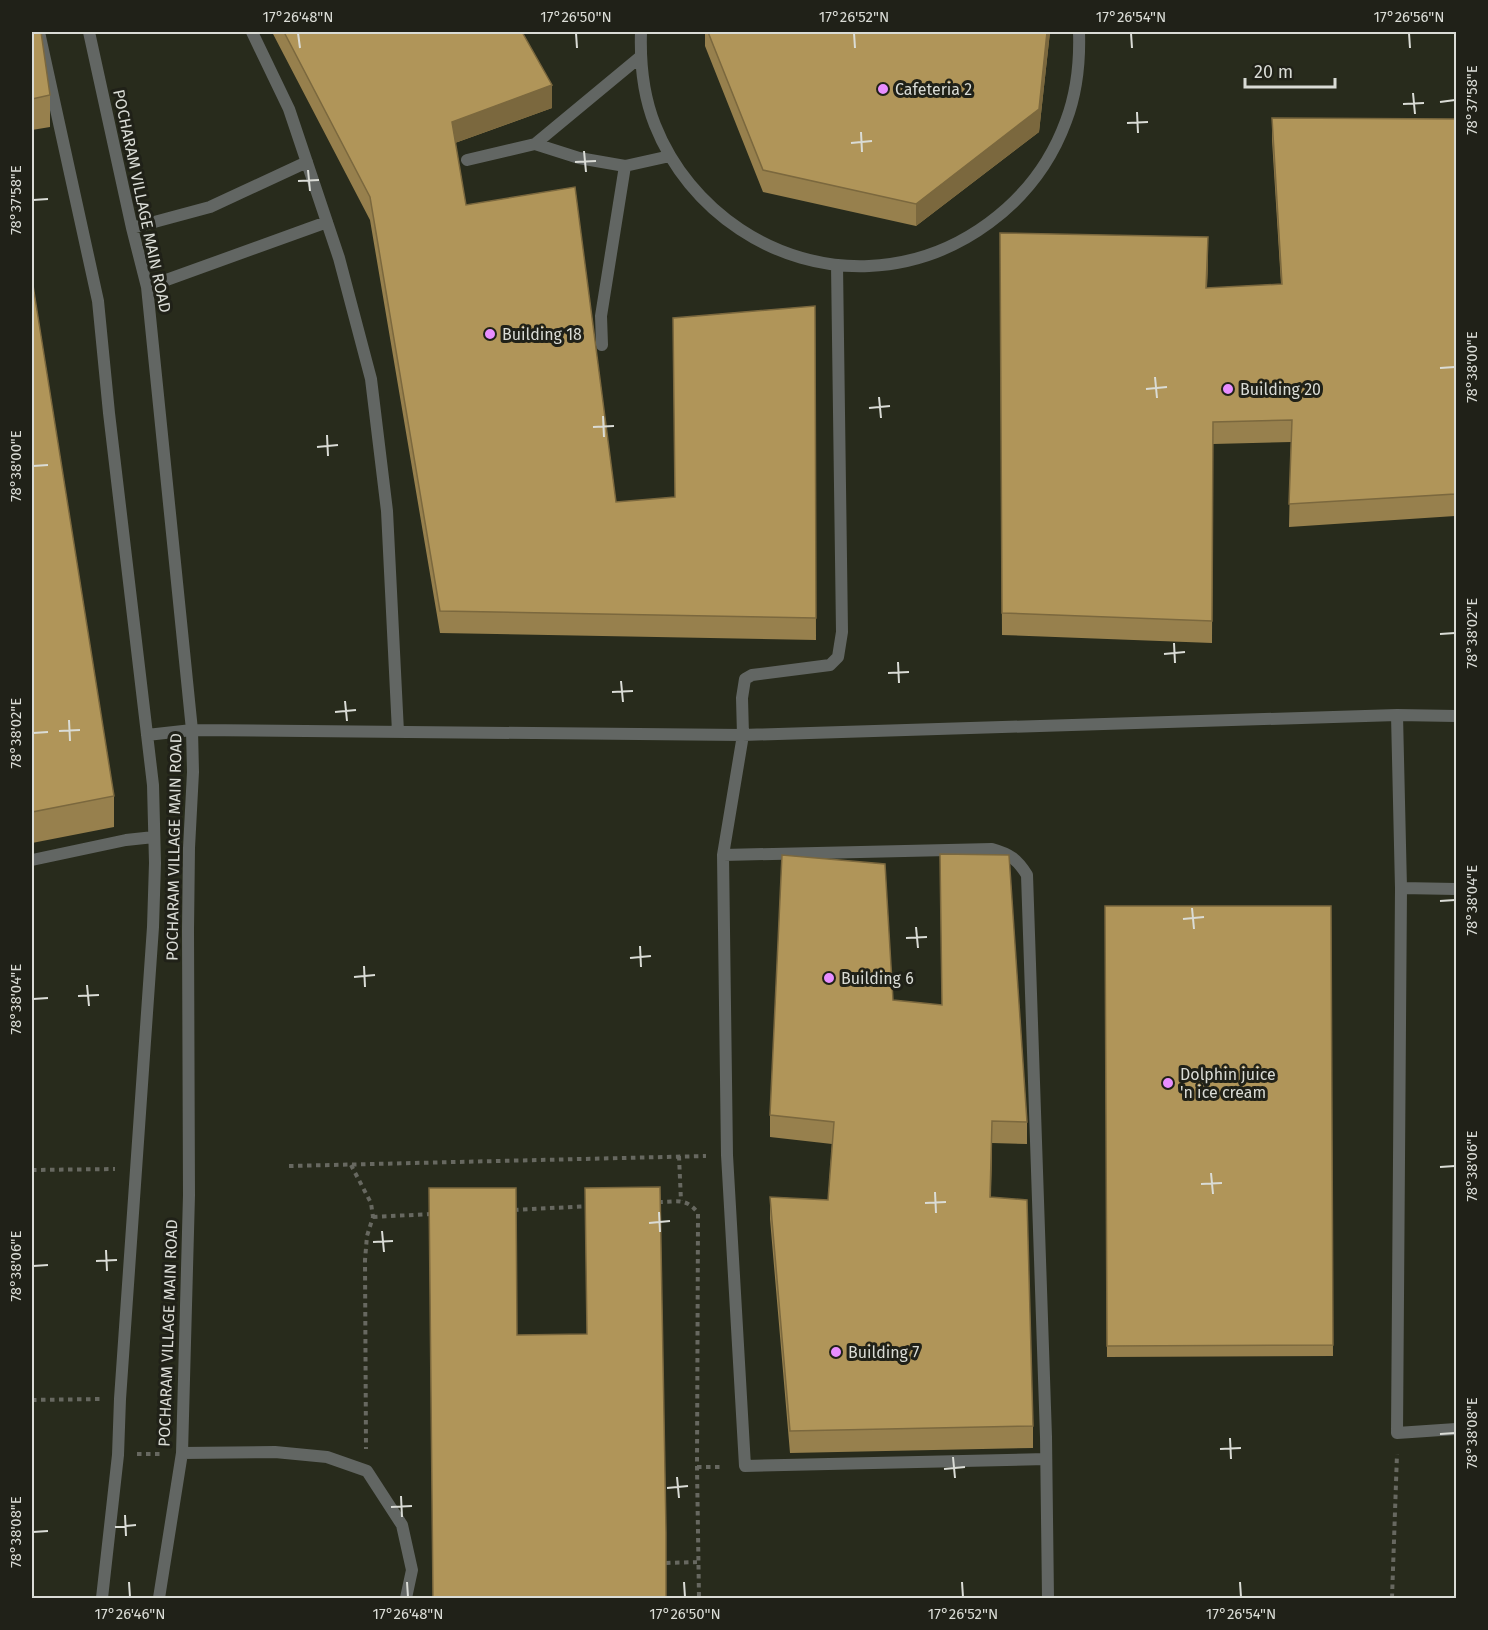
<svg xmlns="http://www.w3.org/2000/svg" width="1488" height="1630" viewBox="0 0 1488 1630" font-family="'Fira Sans',sans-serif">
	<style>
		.built { fill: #282b1c }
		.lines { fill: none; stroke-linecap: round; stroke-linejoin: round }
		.path { stroke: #676860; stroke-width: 4; stroke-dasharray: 4.5 4.5; stroke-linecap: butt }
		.lane { stroke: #626663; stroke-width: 12 }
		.wall { fill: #97804d }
		.shaded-wall { fill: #7b683e }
		.building { fill: #b09559; stroke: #7b683e; stroke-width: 1.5 }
		.ticks { fill: none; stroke: #dadcd6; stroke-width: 2 }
		.poi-dot { fill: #e88eff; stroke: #202118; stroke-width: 2 }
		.labels { text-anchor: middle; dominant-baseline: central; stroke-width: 6; stroke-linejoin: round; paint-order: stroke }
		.poi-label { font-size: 16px; fill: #dadcd6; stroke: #202118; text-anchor: start }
		.street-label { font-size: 16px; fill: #dadcd6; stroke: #202118 }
		.neatline { fill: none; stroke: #dadcd6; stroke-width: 2 }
		.ticks-label { font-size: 15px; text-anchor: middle; fill: #dadcd6 }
	</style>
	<rect width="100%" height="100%" fill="#202118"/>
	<path class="built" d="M32,32H1456V1598H32Z"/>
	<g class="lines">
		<path class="path" d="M679,1156L681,1201
			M351,1165L371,1203L373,1217L367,1236L365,1260L366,1449
			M289,1166L706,1156
			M32,1170L115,1169
			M658,1202C676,1202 686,1197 698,1213L697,1467L699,1598
			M514,1210L590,1206
			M373,1217L431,1214
			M32,1400L100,1399
			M137,1454H160
			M697,1467H724
			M666,1563L697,1562
			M1392,1598L1397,1454"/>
		<path class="lane" d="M39,32L98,301L109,413L153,785L155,863L153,927L120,1399L118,1455L102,1598
			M89,32L132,228L147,287L192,730L193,772L189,848L188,930L189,1195L182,1453L159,1598
			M252,32L289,109L339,258L371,379L387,511L398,732
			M641,32C640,63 643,95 655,125C689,211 776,270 869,266C957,262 1036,203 1066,121C1077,92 1080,62 1079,32
			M535,144L579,158L625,166L670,156
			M467,160L535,144L640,57
			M132,228L210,207L307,162
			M837,265L842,632L838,657L830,665L752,675L745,679L742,698L743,735L723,855L727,1155L745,1466L1046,1459
			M147,287L327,222
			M602,345L601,316L625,166
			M1397,715L1401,888L1397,1433L1456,1429
			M147,735L192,730L743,735L1397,715L1456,716
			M723,855L992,849C1010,854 1017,859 1027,875L1046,1437L1048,1598
			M32,860L126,840L154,837
			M1401,888L1456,889
			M182,1453L275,1452L327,1457L367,1471L402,1525L412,1570L406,1598"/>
	</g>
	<path class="wall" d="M32,32L50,95V127L32,130Z
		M272,32H522L552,108L455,143L466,205L616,502L675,498L815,306L816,640L440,633L370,220Z
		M705,32H1050L1039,132L916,226L763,192L705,46Z
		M1272,118L1456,336L1455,516L1289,527L1291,442L1213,444L1212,643L1002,635L1000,233L1208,259L1207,288L1281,284L1272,140Z
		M32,279L114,796V827L32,843Z
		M1105,906H1331L1333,1356L1107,1357Z
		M893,1000L942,1005L1027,1122V1144L992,1143L991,1197L1033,1426V1448L790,1453L770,1219V1197L828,1200L832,1144L770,1137V1115Z"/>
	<path class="shaded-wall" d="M1047,32H1050L1039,132L916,226V204Z
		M552,85V108L452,144V122Z
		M1208,237V259L1206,310V288Z
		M992,1121V1143L990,1219V1197Z"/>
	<path class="building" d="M32,32H41L50,95L32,99Z
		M284,32H522L552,85L452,122L466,205L575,187L616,502L675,497L673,318L815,306L816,618L440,611L370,197Z
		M708,32H1047L1039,109L916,204L763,170Z
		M1272,118L1456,119L1455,494L1289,504L1292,420L1213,422L1212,621L1002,613L1000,233L1208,237L1206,288L1282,284Z
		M32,279L114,796L32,812Z
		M940,854L1009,855L1027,1122L992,1121L990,1197L1027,1200L1033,1426L790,1431L770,1197L828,1200L834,1122L770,1115L782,855L885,864L893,1000L942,1005Z
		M1105,906H1331L1333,1345L1107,1346Z
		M660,1187L666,1532V1599H433L429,1188H516L517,1335L587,1334L585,1188Z"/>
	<path class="ticks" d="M298,33L300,48M576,33L577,48M854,33L855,48M1131,33L1132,48M1409,33L1410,48M1413,93L1415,114M1440,102L1455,100M1403,104L1424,103M1137,112L1138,133M1127,123L1148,122M861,132L862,152M851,143L872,141M584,151L586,172M575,162L596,161M308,170L310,191M298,181L319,180M33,200L48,199M1440,368L1455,367M1155,377L1157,398M1146,389L1167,387M879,397L881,418M869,408L890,406M603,416L604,437M593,427L614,426M327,435L328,456M317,447L338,445M33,466L48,465M1440,634L1455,633M1174,643L1175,663M1164,654L1185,652M898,662L899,683M888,673L909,672M621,681L623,702M612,692L633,691M345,701L347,721M335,712L356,710M69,720L70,741M59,731L80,730M33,733L48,732M1440,901L1455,900M1192,908L1194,929M1183,919L1204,917M916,927L918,948M906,938L927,937M640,946L641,967M630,958L651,956M364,966L365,987M354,977L375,975M87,985L89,1006M78,996L99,995M33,999L48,998M1440,1167L1455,1166M1211,1173L1213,1194M1201,1184L1222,1183M935,1192L936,1213M925,1203L946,1202M659,1212L660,1232M649,1223L670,1221M382,1231L384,1252M373,1242L393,1241M106,1250L107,1271M96,1261L117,1260M33,1266L48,1265M1440,1434L1455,1433M1230,1438L1231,1459M1220,1449L1241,1448M953,1457L955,1478M944,1469L965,1467M677,1477L679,1498M667,1488L688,1486M401,1496L402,1517M391,1507L412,1506M125,1515L126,1536M115,1527L136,1525M33,1532L48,1531M129,1582L130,1597M407,1582L408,1597M684,1582L685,1597M962,1582L963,1597M1240,1582L1241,1597"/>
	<g class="poi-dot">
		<circle cx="883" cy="89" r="6"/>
		<circle cx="490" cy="334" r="6"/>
		<circle cx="1228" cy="389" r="6"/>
		<circle cx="829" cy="978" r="6"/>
		<circle cx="1168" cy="1083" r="6"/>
		<circle cx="836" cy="1352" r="6"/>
	</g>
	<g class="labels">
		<g class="poi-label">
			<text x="895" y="89">Cafeteria 2</text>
			<text x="502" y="334">Building 18</text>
			<text x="1240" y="389">Building 20</text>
			<text x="841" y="978">Building 6</text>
			<text x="1180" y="1074">Dolphin juice<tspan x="1180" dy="18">'n ice cream</tspan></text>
			<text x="848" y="1352">Building 7</text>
		</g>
		<g class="street-label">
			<text transform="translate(142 201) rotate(78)">POCHARAM VILLAGE MAIN ROAD</text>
			<text transform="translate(174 847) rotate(-89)">POCHARAM VILLAGE MAIN ROAD</text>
			<text transform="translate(168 1333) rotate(-88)">POCHARAM VILLAGE MAIN ROAD</text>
		</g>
	</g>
	<rect width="1488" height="1630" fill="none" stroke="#202118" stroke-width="66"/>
	<path d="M1245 78v9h90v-9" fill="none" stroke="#dadcd6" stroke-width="3"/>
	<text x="1254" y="78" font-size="18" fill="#dadcd6" stroke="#202118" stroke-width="4.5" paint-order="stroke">20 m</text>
	<rect x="33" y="33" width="1422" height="1564" class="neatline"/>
	<g class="ticks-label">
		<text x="298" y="22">17°26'48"N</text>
		<text x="576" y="22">17°26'50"N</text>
		<text x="854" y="22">17°26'52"N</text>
		<text x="1131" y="22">17°26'54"N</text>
		<text x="1409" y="22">17°26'56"N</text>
		<text transform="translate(1472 100) rotate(-90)" y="5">78°37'58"E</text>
		<text transform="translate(16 200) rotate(-90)" y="5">78°37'58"E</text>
		<text transform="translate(1472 367) rotate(-90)" y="5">78°38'00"E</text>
		<text transform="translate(16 466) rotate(-90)" y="5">78°38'00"E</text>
		<text transform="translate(1472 633) rotate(-90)" y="5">78°38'02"E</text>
		<text transform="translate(16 733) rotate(-90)" y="5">78°38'02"E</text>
		<text transform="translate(1472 900) rotate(-90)" y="5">78°38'04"E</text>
		<text transform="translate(16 999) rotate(-90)" y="5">78°38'04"E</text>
		<text transform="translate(1472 1166) rotate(-90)" y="5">78°38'06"E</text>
		<text transform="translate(16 1266) rotate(-90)" y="5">78°38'06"E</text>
		<text transform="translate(1472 1433) rotate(-90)" y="5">78°38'08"E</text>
		<text transform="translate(16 1532) rotate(-90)" y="5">78°38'08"E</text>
		<text x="130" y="1619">17°26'46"N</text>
		<text x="408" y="1619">17°26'48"N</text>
		<text x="685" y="1619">17°26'50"N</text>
		<text x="963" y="1619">17°26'52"N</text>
		<text x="1241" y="1619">17°26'54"N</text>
	</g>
</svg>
